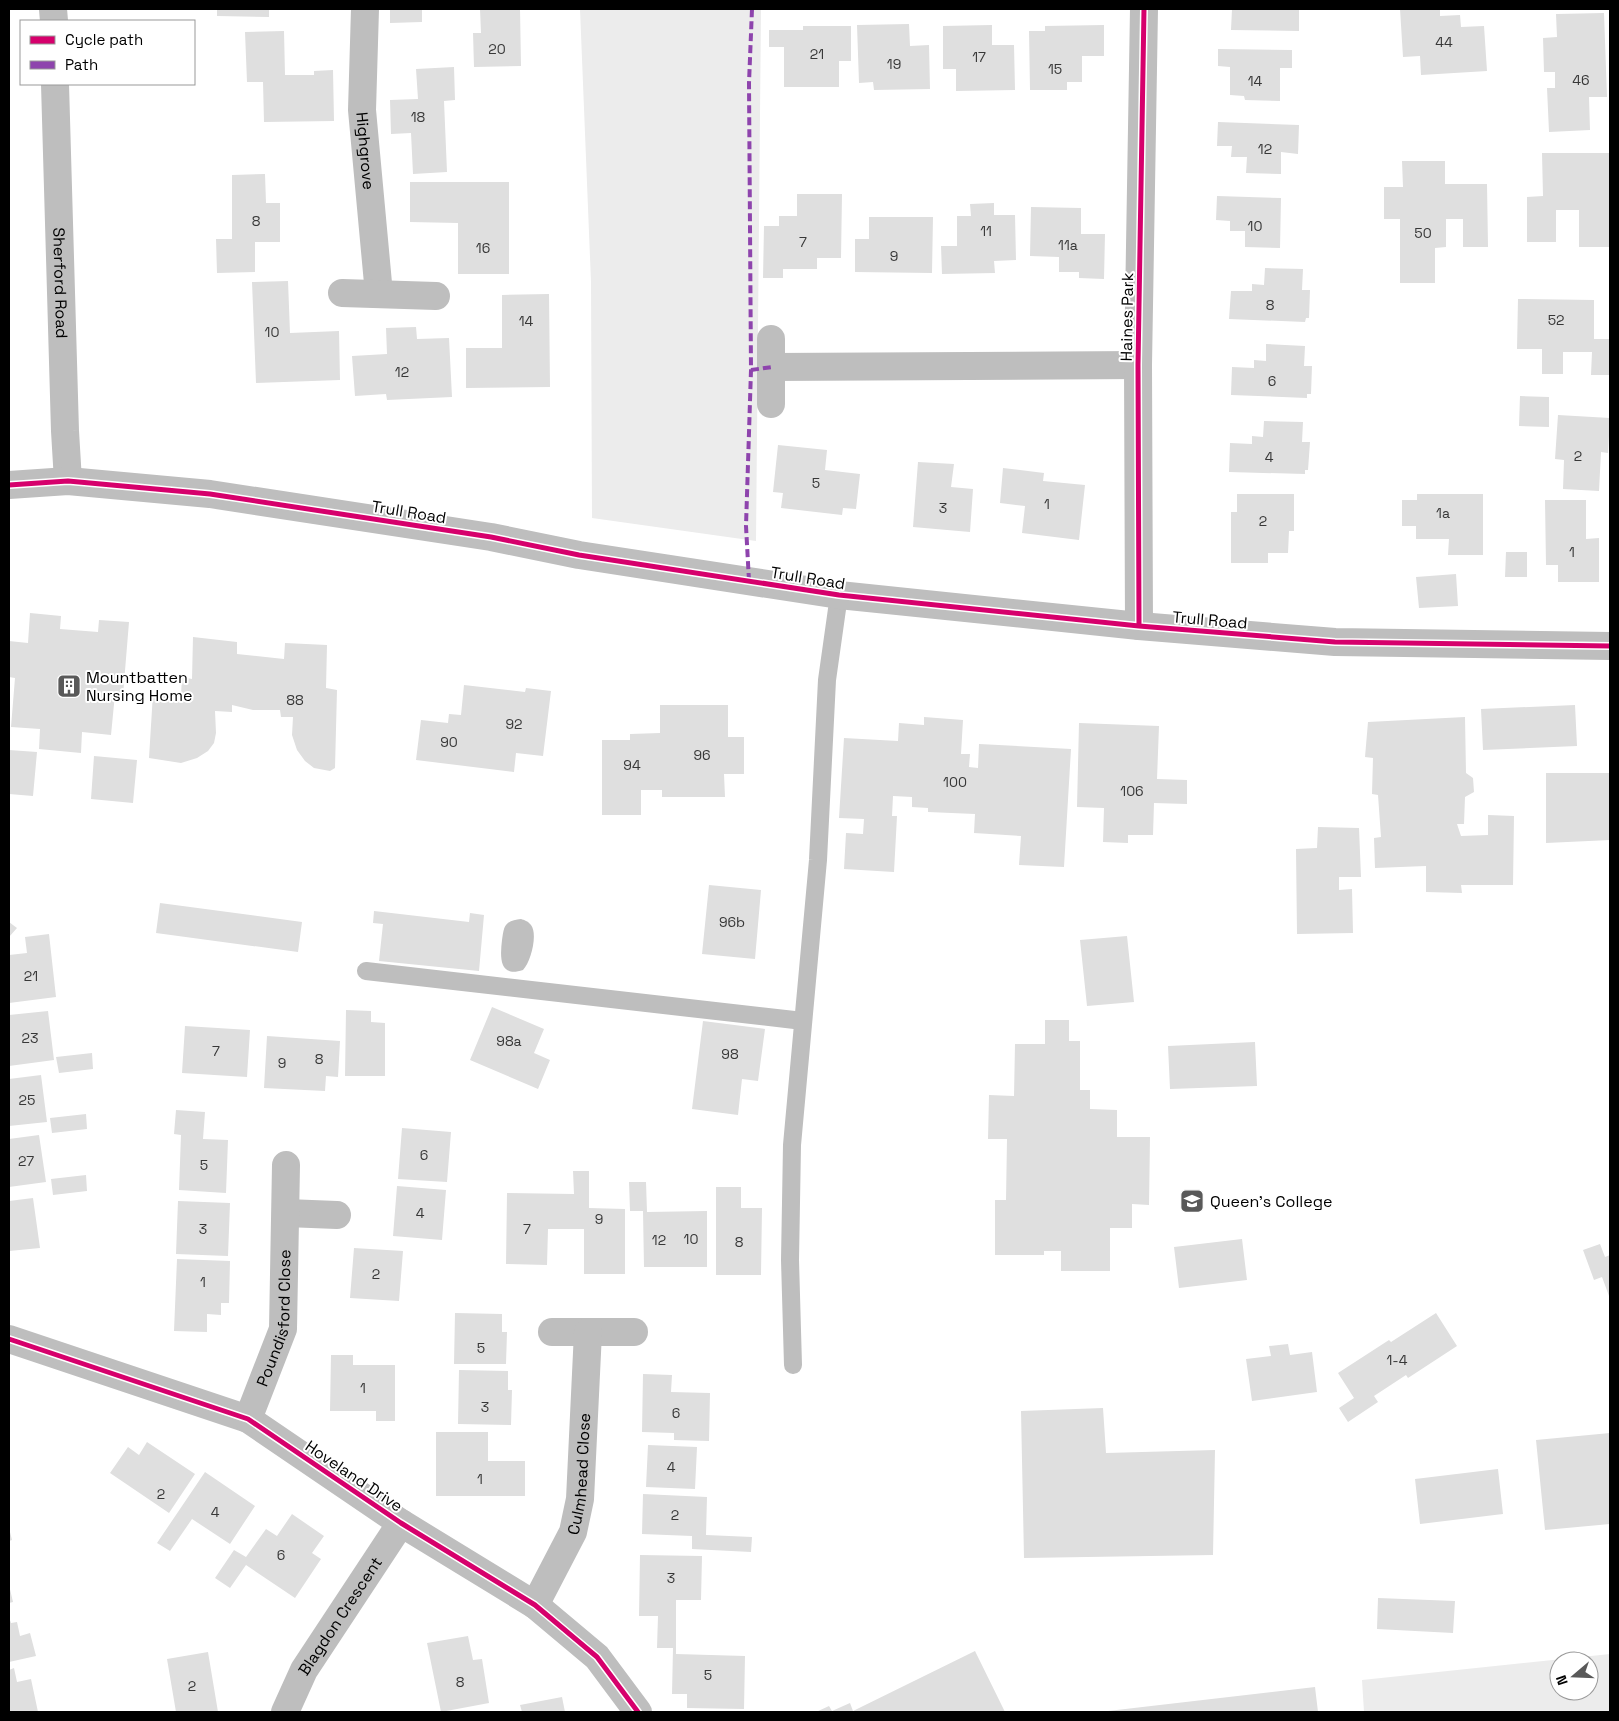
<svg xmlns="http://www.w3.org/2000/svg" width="1619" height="1721" viewBox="0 0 1619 1721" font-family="'Space Grotesk',sans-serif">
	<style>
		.green { fill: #ececec; fill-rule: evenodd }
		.water { fill: #bfbfbf }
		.building { fill: #dfdfdf }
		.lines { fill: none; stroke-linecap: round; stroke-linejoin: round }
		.service { stroke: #bebebe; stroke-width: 18 }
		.minor { stroke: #bebebe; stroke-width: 28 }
		.tertiary { stroke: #bebebe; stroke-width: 28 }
		.quiet { stroke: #8e44ad; stroke-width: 4; stroke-dasharray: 8 4; stroke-linecap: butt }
		.cycleway-casing { stroke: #fff; stroke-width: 8 }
		.cycleway { stroke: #d6006c; stroke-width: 5 }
		.labels { text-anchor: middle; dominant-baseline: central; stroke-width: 4; stroke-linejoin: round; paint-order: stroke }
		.number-label { font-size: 14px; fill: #383838 }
		.street-label { font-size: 16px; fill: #000; stroke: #fff }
		.poi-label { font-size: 16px; fill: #000; stroke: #fff; text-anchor: start }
	</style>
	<rect width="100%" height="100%" fill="#fff"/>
	<path class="green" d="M580,9H761L756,541L592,518L591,282Z
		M1610,1654V1712H1364L1362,1680ZM1559,1661H1589V1691H1559Z"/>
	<path class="water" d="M521,919C524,920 528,921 531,925C538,934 531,962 523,970C499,978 500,957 502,940C503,935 503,929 506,925C510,920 515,920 521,919Z"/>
	<path class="building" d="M217,9H269V17L217,16Z
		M390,9H422V22L390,23Z
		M480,9H520L521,66L474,67L473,33H481Z
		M1232,9H1299V31L1231,30Z
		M1400,9H1440V16L1460,15L1461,27L1484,26L1487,71L1421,75L1420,56L1403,57Z
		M1604,13L1607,97H1589L1590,130L1549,132L1547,88H1555V72H1544L1543,38L1557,37L1556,14Z
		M909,24L910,46L929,45L930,89L874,90L873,82L859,83L857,25Z
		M992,25V45H1014L1015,90L956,91V69H943V26Z
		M1104,25V56H1082V82H1067V90H1030L1029,31H1045V26Z
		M803,26H851V61H839V87H784V47H769V30H803Z
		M284,31L285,75H314V71L333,70L334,121L264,122L263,82H247L245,32Z
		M1218,49L1292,50V68H1280V101L1245,100L1244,96L1230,95V67L1218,66Z
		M454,67L455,100L444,101L447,172L413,174L411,133L391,134L390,100L418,99L416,69Z
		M1218,122L1299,125L1298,154L1281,152V174L1246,173L1247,157H1231L1232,146H1217Z
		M1542,153H1609V247H1579V210H1556V242H1527V197L1543,196Z
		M1402,161H1445V184H1487L1488,247H1463V219H1446V247L1435,248V283H1400V219H1384V187H1403Z
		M265,174L266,203H280V242H255V272L217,273L216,239H232V175Z
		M410,182H509V274H458V223L410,222Z
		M797,194H842L841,258H817V269H783V278H763L764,226H779V216H797Z
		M1217,196L1281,198L1280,248L1245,247V231H1230V221L1216,220Z
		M994,203V215H1015L1016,260L994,261L995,273L942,274L941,246H957V216H971L970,204Z
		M1031,207L1081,208V234H1105L1104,279L1079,278V272H1059V257L1030,256Z
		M869,217H933L932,273L855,272V239H869Z
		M1265,268L1303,269L1302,290H1310L1309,318H1306L1305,322L1229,319L1231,291H1252V284L1264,285Z
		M288,281L290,333L339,331L340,380L256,383L252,282Z
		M549,294L550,387L466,388V348H502V295Z
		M1518,299L1594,300V339H1610V375H1591L1592,352H1563V374H1542V349H1517Z
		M416,327L417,339L449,338L452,397L387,400L386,394L355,396L352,356L387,354L386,328Z
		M1266,344L1305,346L1304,366H1312L1311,394H1307V398L1231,395L1232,367L1254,368V360L1266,361Z
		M1520,396L1549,397V427L1519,426Z
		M1558,415L1610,418L1608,453L1601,452L1599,491L1563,489L1564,460L1555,459Z
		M1264,421L1303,422L1302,442H1310L1308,470H1305V474L1229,472L1230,443L1252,444V436L1263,437Z
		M778,445L827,450L825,470L860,474L856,509L843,508L842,515L781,508L783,493L773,492Z
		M918,462L954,464L951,487L973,489L970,532L913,527Z
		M1003,468L1044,473L1043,481L1085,485L1079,540L1022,533L1025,506L1000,503Z
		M1237,494H1294V531H1289L1288,553H1268V563H1231V512H1237Z
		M1417,494H1483V555H1448L1449,539H1416V526H1402V500H1417Z
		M1545,500H1586V539L1599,538V582H1558V565H1546Z
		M1506,552H1527V577H1505Z
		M1456,574L1458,606L1419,608L1416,577Z
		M30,613L61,616L60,629L98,632L99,620L129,622L123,695L115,694L111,735L82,732L81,753L39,749L40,729L11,727L15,678L9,677V641L28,643Z
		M193,637L237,642V654L284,659L285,643L327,645L326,688L337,690L335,768L330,771L314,768L305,761L297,750L292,735L293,717H281L280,710H253L232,705V712L215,711L216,733L214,743L208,751L197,758L181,763L149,758L153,693L181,695L182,677L192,679Z
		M464,685L525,692L526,688L551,691L543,756L516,753L514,772L416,760L421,720L448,723L449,714L461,715Z
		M660,705H728V737H744V774H724L725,797H662V790H641V815H602V740H630V734L660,733Z
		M1575,705L1577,746L1483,750L1481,709Z
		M924,717L963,720L961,754H970L969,767L978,768L979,744L1071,749L1064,867L1019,865L1021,836L974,833L975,814L928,812V808L912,807V797L893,796L892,816H897L894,872L844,869L846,833L863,834L864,819L839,818L844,738L898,741L899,723L924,725Z
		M1465,717L1466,773L1473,778L1474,792L1465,797L1464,824H1457L1461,836L1488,835V815L1514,816L1513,885H1461L1462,893L1426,892V866L1375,868L1374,838L1381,837L1378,795L1372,794L1373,758L1365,757L1368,722Z
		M1079,723L1159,726L1157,779L1187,780V804L1154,803L1153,835H1128V843L1103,842L1104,808L1077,807Z
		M9,750L37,752L33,796L9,794Z
		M94,756L137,760L133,803L91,799Z
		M1546,773H1610V840L1546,843Z
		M1318,827L1359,828L1361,877H1339V890L1352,889L1353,933L1297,934L1296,849L1317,848Z
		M709,885L761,890L755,959L702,954Z
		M160,903L302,922L298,952L156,933Z
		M374,911L469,922L470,913L484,915L479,971L379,961L383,924L373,923Z
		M9,922L17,928L9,937Z
		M49,934L56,997L9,1003V955L27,953L25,937Z
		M1127,936L1134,1002L1087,1006L1080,940Z
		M492,1007L544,1029L534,1053L550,1060L538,1089L470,1060Z
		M346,1010L371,1011V1022L385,1023V1076H345Z
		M48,1011L54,1060L9,1066V1015Z
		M1045,1020H1069V1041H1080V1090H1090V1109L1117,1110V1137H1150L1149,1205L1132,1204V1228H1110V1271H1061V1251H1044V1255H995V1200H1006L1007,1139H988L989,1095L1014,1096L1015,1044H1045Z
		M703,1021L765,1029L758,1081L742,1079L738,1115L692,1109Z
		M185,1026L250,1030L247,1077L182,1073Z
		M267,1036L340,1041L338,1077L326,1076L325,1091L264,1088Z
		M1255,1042L1257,1086L1170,1089L1168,1046Z
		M92,1053L93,1069L59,1073L56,1057Z
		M41,1075L47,1122L9,1126V1079Z
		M176,1110L205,1112L203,1139L228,1140L226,1193L179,1190L181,1135L174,1134Z
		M86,1114L87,1129L52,1133L50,1118Z
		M402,1128L451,1132L447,1182L398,1179Z
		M39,1135L46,1182L9,1187V1139Z
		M573,1171H589V1208L625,1209V1274H584V1229H548L547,1265L506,1264L507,1193L574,1194Z
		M86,1175L87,1191L53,1195L51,1179Z
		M629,1182H646L647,1212L707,1211V1267H644L643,1211H630Z
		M397,1186L446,1190L442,1240L393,1236Z
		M716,1187H741V1208H762L761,1275H716Z
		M33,1198L40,1248L9,1251V1201Z
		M178,1201L230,1203L228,1256L176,1254Z
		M1242,1239L1247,1280L1179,1288L1174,1247Z
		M1600,1244L1605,1257L1610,1255V1295L1609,1296L1602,1277L1594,1280L1583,1250Z
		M354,1248L403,1251L399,1301L350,1298Z
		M177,1259L230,1261L229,1303H221V1315L207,1314V1332L174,1331Z
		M455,1313L502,1314V1332H507L506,1364H454Z
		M1436,1313L1457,1346L1408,1378L1406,1375L1374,1396L1378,1402L1348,1422L1339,1408L1354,1398L1338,1373L1389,1340L1391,1342Z
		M1288,1344L1290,1355L1312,1352L1317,1392L1252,1401L1246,1359L1271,1356L1269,1346Z
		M331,1355H353V1365H395V1421H376V1411H330Z
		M459,1370L508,1371V1390H512L511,1425L458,1424Z
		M643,1374L672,1375L671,1392L710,1393L709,1441L674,1440V1433L642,1432Z
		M1103,1408L1106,1453L1215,1450L1213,1555L1024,1558L1021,1411Z
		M436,1432H488V1461H525V1496H436Z
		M1610,1433V1524L1545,1530L1536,1440Z
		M147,1442L195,1474L169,1513L110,1473L128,1447L139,1455Z
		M648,1445L697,1447L695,1489L646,1487Z
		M1498,1469L1503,1514L1420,1524L1415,1479Z
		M205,1472L255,1506L230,1544L192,1519L170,1551L157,1543Z
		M643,1494L707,1497L706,1535L752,1537L751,1552L692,1549V1536L642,1534Z
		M292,1514L324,1536L312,1553L321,1559L295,1598L246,1565L230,1588L215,1578L234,1550L246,1557L266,1529L277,1536Z
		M9,1528L12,1540L9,1541Z
		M640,1555L702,1556L701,1600H676V1654L745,1656L744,1709L687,1708V1694H672L673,1648H657L658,1616H639Z
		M9,1585L13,1602L9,1603Z
		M1378,1598L1455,1601L1453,1633L1377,1629Z
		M9,1617L11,1623L17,1622L20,1636L30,1633L36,1656L9,1662Z
		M468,1636L473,1660L482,1659L489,1703L441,1712L427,1643Z
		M975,1651L1005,1712H816L829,1706L832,1711L850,1703L853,1711Z
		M208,1652L218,1712H176L167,1659Z
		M14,1668L17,1682L31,1679L38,1712H9V1670Z
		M1315,1687L1318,1712H1109L1108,1711Z
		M562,1697L565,1712H522L520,1705Z"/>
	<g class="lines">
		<path class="service" d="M366,971L803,1021
			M793,1365L790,1260L792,1145L818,860L827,680L839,595"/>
		<g class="minor">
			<path d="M53,9L54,21"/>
			<path id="s1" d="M365,9L362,110L379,294"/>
			<path id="s2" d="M55,84L65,431L68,481"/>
			<path d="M342,293L436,296"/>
			<path d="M772,367L1138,365"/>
			<path d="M771,404V339"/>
			<path d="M1139,626L1138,365L1144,9"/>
			<path d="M286,1213L337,1215"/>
			<path d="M552,1332H634"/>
			<path d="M9,1339L248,1419L401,1523L535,1605L597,1657L638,1712"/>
			<path id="s3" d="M248,1419L283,1329L286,1165"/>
			<path id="s4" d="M535,1605L573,1532L580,1499L588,1332"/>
			<path id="s5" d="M285,1712L304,1670L401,1523"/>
		</g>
		<path class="tertiary" d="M9,485L68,481L210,494L491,537L579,555L839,595L1139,626L1335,642L1610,646"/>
		<path class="quiet" d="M751,370L772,367
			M749,581L746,526L751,370L749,83L752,9"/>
		<g class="cycleway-casing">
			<path id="cycleway" d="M9,485L68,481L210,494L491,537L579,555L839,595L1139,626L1335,642L1610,646
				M1139,626L1138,365L1144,9
				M9,1339L248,1419L401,1523L535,1605L597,1657L638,1712"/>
		</g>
		<use href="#cycleway" class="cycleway"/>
	</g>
	<defs>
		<g id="building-square" transform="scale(1.25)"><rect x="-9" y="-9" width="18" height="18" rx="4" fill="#595959" stroke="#fff"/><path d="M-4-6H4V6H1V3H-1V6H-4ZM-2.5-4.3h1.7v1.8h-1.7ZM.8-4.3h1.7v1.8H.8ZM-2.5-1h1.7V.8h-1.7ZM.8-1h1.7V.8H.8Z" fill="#fff"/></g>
		<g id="school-square" transform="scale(1.25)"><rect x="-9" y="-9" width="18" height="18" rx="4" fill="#595959" stroke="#fff"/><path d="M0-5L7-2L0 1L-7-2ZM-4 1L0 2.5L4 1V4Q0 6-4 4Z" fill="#fff"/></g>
	</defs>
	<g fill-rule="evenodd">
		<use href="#building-square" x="69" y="686"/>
		<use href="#school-square" x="1192" y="1201"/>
	</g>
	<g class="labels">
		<g class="number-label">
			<text x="1444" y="42">44</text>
			<text x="497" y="49">20</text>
			<text x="817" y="54">21</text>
			<text x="979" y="57">17</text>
			<text x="894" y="64">19</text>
			<text x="1055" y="69">15</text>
			<text x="1581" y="80">46</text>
			<text x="1255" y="81">14</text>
			<text x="418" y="117">18</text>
			<text x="1265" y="149">12</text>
			<text x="256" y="221">8</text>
			<text x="1255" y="226">10</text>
			<text x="986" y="231">11</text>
			<text x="1423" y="233">50</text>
			<text x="803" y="242">7</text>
			<text x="1068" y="245">11a</text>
			<text x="483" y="248">16</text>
			<text x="894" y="256">9</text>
			<text x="1270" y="305">8</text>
			<text x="1556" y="320">52</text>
			<text x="526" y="321">14</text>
			<text x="272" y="332">10</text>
			<text x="402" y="372">12</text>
			<text x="1272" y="381">6</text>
			<text x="1578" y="456">2</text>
			<text x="1269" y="457">4</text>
			<text x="816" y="483">5</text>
			<text x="1047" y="504">1</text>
			<text x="943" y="508">3</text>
			<text x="1443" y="513">1a</text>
			<text x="1263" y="521">2</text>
			<text x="1572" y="552">1</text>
			<text x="295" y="700">88</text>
			<text x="514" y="724">92</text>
			<text x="449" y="742">90</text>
			<text x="702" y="755">96</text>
			<text x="632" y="765">94</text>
			<text x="955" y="782">100</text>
			<text x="1132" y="791">106</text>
			<text x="732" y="922">96b</text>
			<text x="31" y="976">21</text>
			<text x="30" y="1038">23</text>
			<text x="509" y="1041">98a</text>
			<text x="216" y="1051">7</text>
			<text x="730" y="1054">98</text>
			<text x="319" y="1059">8</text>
			<text x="282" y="1063">9</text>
			<text x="27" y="1100">25</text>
			<text x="424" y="1155">6</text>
			<text x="26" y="1161">27</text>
			<text x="204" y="1165">5</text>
			<text x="420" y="1213">4</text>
			<text x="599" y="1219">9</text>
			<text x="203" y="1229">3</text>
			<text x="527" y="1229">7</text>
			<text x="691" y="1239">10</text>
			<text x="659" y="1240">12</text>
			<text x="739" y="1242">8</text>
			<text x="376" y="1274">2</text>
			<text x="203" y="1282">1</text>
			<text x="481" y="1348">5</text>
			<text x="1397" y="1360">1-4</text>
			<text x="363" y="1388">1</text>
			<text x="485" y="1407">3</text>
			<text x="676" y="1413">6</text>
			<text x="671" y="1467">4</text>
			<text x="480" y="1479">1</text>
			<text x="161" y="1494">2</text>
			<text x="215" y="1512">4</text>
			<text x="675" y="1515">2</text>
			<text x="281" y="1555">6</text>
			<text x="671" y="1578">3</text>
			<text x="708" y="1675">5</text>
			<text x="460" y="1682">8</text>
			<text x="192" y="1686">2</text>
		</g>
		<g class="street-label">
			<text stroke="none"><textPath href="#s1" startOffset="142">Highgrove</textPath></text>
			<text stroke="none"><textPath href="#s2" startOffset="199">Sherford Road</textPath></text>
			<text transform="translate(1127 317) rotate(-89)">Haines Park</text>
			<text transform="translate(409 512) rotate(9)">Trull Road</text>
			<text transform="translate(808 578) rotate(9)">Trull Road</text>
			<text transform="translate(1210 620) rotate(5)">Trull Road</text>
			<text stroke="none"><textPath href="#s3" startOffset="106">Poundisford Close</textPath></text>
			<text stroke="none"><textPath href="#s4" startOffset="141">Culmhead Close</textPath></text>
			<text transform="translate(354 1476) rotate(34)">Hoveland Drive</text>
			<text stroke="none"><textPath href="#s5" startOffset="111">Blagdon Crescent</textPath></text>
		</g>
		<g class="poi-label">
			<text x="86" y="677">Mountbatten<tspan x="86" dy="18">Nursing Home</tspan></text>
			<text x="1210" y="1201">Queen's College</text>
		</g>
	</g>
	<rect width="1619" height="1721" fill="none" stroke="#000000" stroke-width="20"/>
	<rect x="20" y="20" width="175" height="65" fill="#ffffff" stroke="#999999"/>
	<rect x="30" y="36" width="25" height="8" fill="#d6006c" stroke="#999999"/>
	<text x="65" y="45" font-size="15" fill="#000000">Cycle path</text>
	<rect x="30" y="61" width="25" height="8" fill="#8e44ad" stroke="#999999"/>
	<text x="65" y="70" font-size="15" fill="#000000">Path</text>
	<g transform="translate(1574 1676) rotate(251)"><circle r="24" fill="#ffffff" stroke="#999999"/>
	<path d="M0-4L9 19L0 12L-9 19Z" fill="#595959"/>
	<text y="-8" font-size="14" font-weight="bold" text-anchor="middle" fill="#000000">N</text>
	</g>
</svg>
